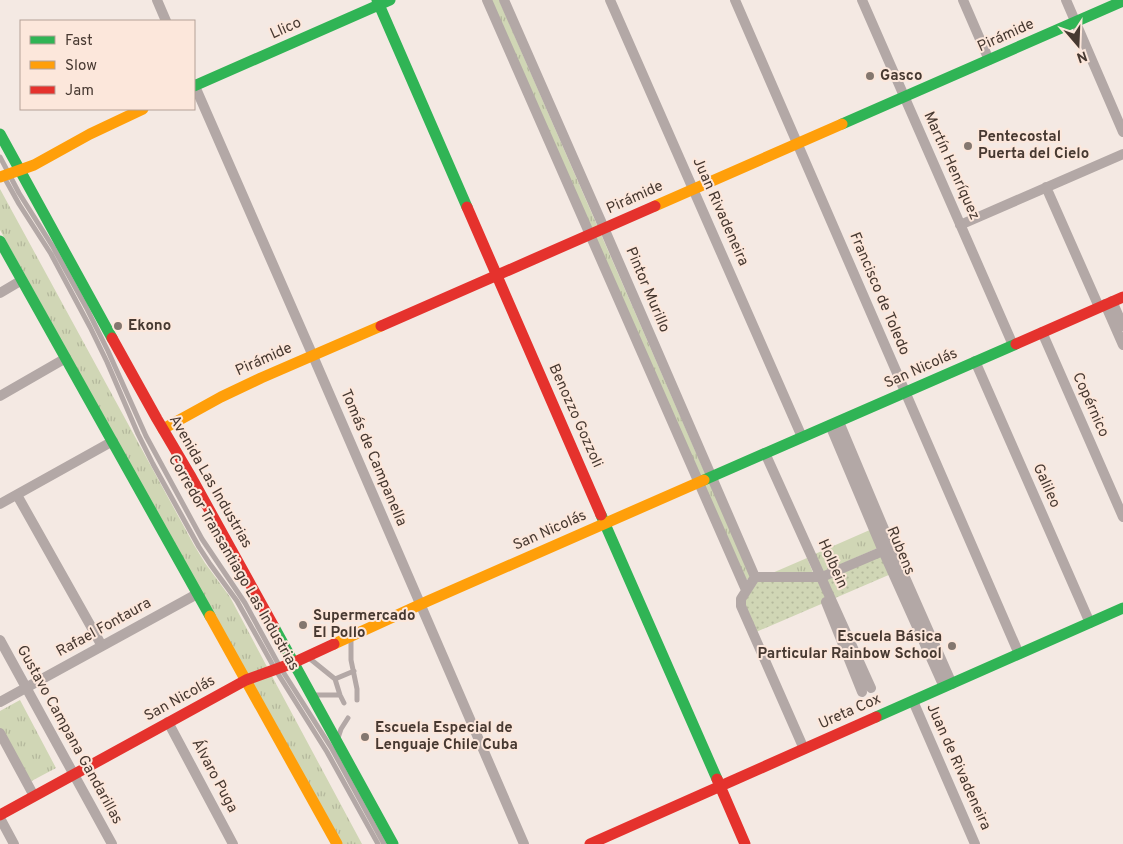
<svg xmlns="http://www.w3.org/2000/svg" width="1123" height="844" viewBox="0 0 1123 844" font-family="Overpass,sans-serif">
	<style>
		.grass { fill: url(#grass-tufts) }
		.park { fill: url(#park-dots) }
		.lines { fill: none; stroke-linecap: round; stroke-linejoin: round }
		.lane { stroke: #b3a8a6; stroke-width: 5 }
		.street { stroke: #b3a8a6; stroke-width: 10 }
		.fast { stroke: #30b455; stroke-width: 11 }
		.slow { stroke: #ff9f0a; stroke-width: 11 }
		.jam { stroke: #e5322d; stroke-width: 11 }
		.poi-dot { fill: #84776f; stroke: #fce7db; stroke-width: 2 }
		.labels { text-anchor: middle; dominant-baseline: central; stroke-width: 4; stroke-linejoin: round; paint-order: stroke }
		.street-label { font-size: 15px; fill: #473931; stroke: #fce7db }
		.poi-label { font-size: 15px; font-weight: bold; fill: #473931; stroke: #fce7db; text-anchor: start }
	</style>
	<defs>
		<pattern id="grass-tufts" width="24" height="20" patternUnits="userSpaceOnUse" patternTransform="scale(1.25)"><rect width="24" height="20" fill="#d0d6b5"/><path d="M3 7l-1-3M5 7V3M7 7l1-3M15 17l-1-3M17 17v-4M19 17l1-3" fill="none" stroke="#b4b89c"/></pattern>
		<pattern id="park-dots" width="8" height="8" patternUnits="userSpaceOnUse" patternTransform="scale(1.25)"><rect width="8" height="8" fill="#d0d6b5"/><path d="M2 2h.1M6 6h.1" fill="none" stroke="#b4b89c" stroke-width="1.8" stroke-linecap="round"/></pattern>
	</defs>
	<rect width="100%" height="100%" fill="#f4e9e3"/>
	<path class="grass" d="M490,0H499L701,464L752,576L749,580L746,579Z
		M0,189L194,545L205,563L230,597L274,680L362,844H342L0,230Z
		M872,529L880,547L823,572L815,554Z
		M807,558L814,575L770,574Z
		M20,700L56,768L24,785L0,741V711Z"/>
	<path class="park" d="M882,553L891,574L756,632L744,602L757,578L819,581Z"/>
	<g class="lines">
		<path class="lane" d="M0,157L19,193L53,247L86,307L108,351L146,436L202,539L245,603L280,667L332,749L384,844
			M4,177L19,204L51,254L90,327L107,362L138,434L153,464L199,547L210,564L237,601L275,669L327,752L378,844
			M351,639V660L357,689V700
			M309,658L335,679L340,695L344,703
			M335,679L354,671
			M313,695H340
			M338,738L341,729L348,718"/>
		<path class="street" d="M157,0L166,21
			M487,0L746,590
			M504,0L604,228L755,577
			M610,0L802,437
			M735,0L1019,654
			M862,0L1013,345
			M963,0L989,60
			M1066,0L1123,132
			M194,84L313,356L524,844
			M1046,187L1099,307
			M960,225L1123,154
			M0,293L22,280
			M1112,301L1123,326
			M1105,304L1123,345
			M1042,332L1123,517
			M975,361L1090,623
			M0,396L66,358
			M839,422L892,548L952,684
			M830,425L883,551L944,687
			M765,453L871,688
			M17,495L102,646
			M0,504L113,441
			M755,577L741,599V606L804,749
			M755,577H822L883,551
			M826,602L862,692
			M0,640L112,844
			M913,701L975,844
			M0,702L197,594
			M168,722L233,844
			M0,733L34,796
			M0,818L14,844"/>
		<path class="fast" d="M377,0L467,207
			M194,86L390,0
			M842,124L1123,1
			M0,134L112,338
			M0,241L210,616
			M704,480L1016,344
			M601,515L717,779
			M274,627L393,844
			M876,717L1123,608"/>
		<path class="slow" d="M0,177L34,165L90,134L143,109
			M655,206L842,124
			M163,429L221,397L261,378L381,326
			M210,616L337,844
			M334,644L428,601L704,480"/>
		<path class="jam" d="M467,207L601,515
			M381,326L655,206
			M112,338L157,419L190,475L274,627
			M1016,344L1123,297
			M717,779L745,844
			M0,815L246,680L293,663L334,644
			M590,844L876,717"/>
	</g>
	<g class="poi-dot">
		<circle cx="870" cy="76" r="5"/>
		<circle cx="968" cy="146" r="5"/>
		<circle cx="118" cy="326" r="5"/>
		<circle cx="303" cy="625" r="5"/>
		<circle cx="952" cy="646" r="5"/>
		<circle cx="365" cy="737" r="5"/>
	</g>
	<g class="labels">
		<g class="street-label">
			<text transform="translate(286 29) rotate(-24)">Llico</text>
			<text transform="translate(1006 36) rotate(-24)">Pirámide</text>
			<text transform="translate(951 166) rotate(66)">Martín Henríquez</text>
			<text transform="translate(635 198) rotate(-24)">Pirámide</text>
			<text transform="translate(720 212) rotate(66)">Juan Rivadeneira</text>
			<text transform="translate(647 290) rotate(67)">Pintor Murillo</text>
			<text transform="translate(879 294) rotate(67)">Francisco de Toledo</text>
			<text transform="translate(264 360) rotate(-24)">Pirámide</text>
			<text transform="translate(921 369) rotate(-24)">San Nicolás</text>
			<text transform="translate(1090 405) rotate(66)">Copérnico</text>
			<text transform="translate(575 416) rotate(66)">Benozzo Gozzoli</text>
			<text transform="translate(373 458) rotate(67)">Tomás de Campanella</text>
			<text transform="translate(210 482) rotate(60)">Avenida Las Industrias</text>
			<text transform="translate(1046 486) rotate(66)">Galileo</text>
			<text transform="translate(550 531) rotate(-24)">San Nicolás</text>
			<text transform="translate(900 551) rotate(67)">Rubens</text>
			<text transform="translate(233 563) rotate(60)">Corredor Transantiago Las Industrias</text>
			<text transform="translate(832 564) rotate(66)">Holbein</text>
			<text transform="translate(104 628) rotate(-29)">Rafael Fontaura</text>
			<text transform="translate(180 699) rotate(-29)">San Nicolás</text>
			<text transform="translate(850 712) rotate(-24)">Ureta Cox</text>
			<text transform="translate(69 735) rotate(61)">Gustavo Campana Gandarillas</text>
			<text transform="translate(958 767) rotate(66)">Juan de Rivadeneira</text>
			<text transform="translate(214 776) rotate(62)">Álvaro Puga</text>
		</g>
		<g class="poi-label">
			<text x="880" y="76">Gasco</text>
			<text x="978" y="137">Pentecostal<tspan x="978" dy="17">Puerta del Cielo</tspan></text>
			<text x="128" y="326">Ekono</text>
			<text x="313" y="616">Supermercado<tspan x="313" dy="17">El Pollo</tspan></text>
			<text x="942" y="637" text-anchor="end">Escuela Básica<tspan x="942" dy="17">Particular Rainbow School</tspan></text>
			<text x="375" y="728">Escuela Especial de<tspan x="375" dy="17">Lenguaje Chile Cuba</tspan></text>
		</g>
	</g>
	<rect x="20" y="20" width="175" height="90" fill="#fce7db" stroke="#b4a197"/>
	<rect x="30" y="36" width="25" height="8" fill="#30b455" stroke="#b4a197"/>
	<text x="65" y="45" font-size="15" fill="#473931">Fast</text>
	<rect x="30" y="61" width="25" height="8" fill="#ff9f0a" stroke="#b4a197"/>
	<text x="65" y="70" font-size="15" fill="#473931">Slow</text>
	<rect x="30" y="86" width="25" height="8" fill="#e5322d" stroke="#b4a197"/>
	<text x="65" y="95" font-size="15" fill="#473931">Jam</text>
	<g transform="translate(1078 45) rotate(161)" stroke="#fce7db" stroke-width="4" paint-order="stroke">
	<path d="M0-4L9 19L0 12L-9 19Z" fill="#473931"/>
	<text y="-8" font-size="14" font-weight="bold" text-anchor="middle" fill="#473931">N</text>
	</g>
</svg>
